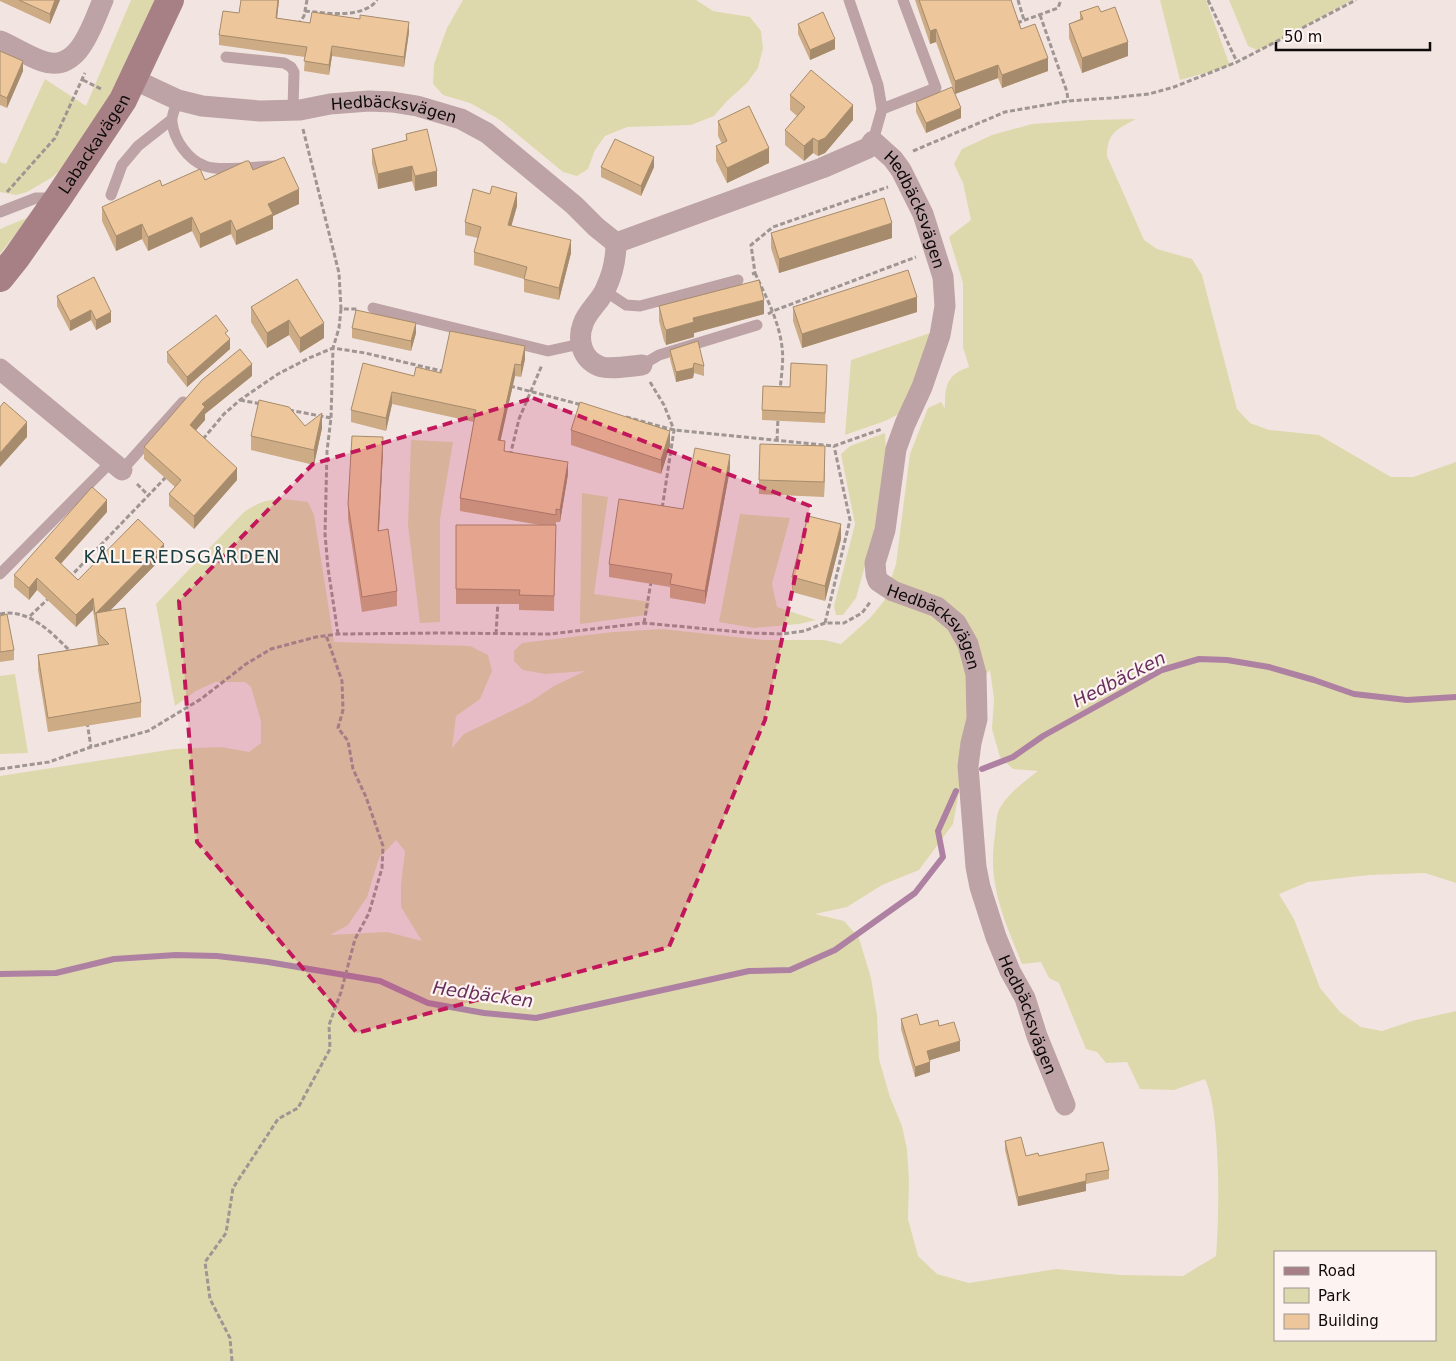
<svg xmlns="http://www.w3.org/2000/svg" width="1456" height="1361" viewBox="0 0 1456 1361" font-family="'DejaVu Sans',sans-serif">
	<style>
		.green { fill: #ded9ac; fill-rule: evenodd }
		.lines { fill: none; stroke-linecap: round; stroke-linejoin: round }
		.stream { stroke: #ae81a3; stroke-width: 6 }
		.path { stroke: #9f9593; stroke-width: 3; stroke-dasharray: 5 2.5; stroke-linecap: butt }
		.lane { stroke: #bda2a6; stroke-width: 11 }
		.street { stroke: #bda2a6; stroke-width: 21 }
		.secondary { stroke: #a78086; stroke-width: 28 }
		.wall { fill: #ccab85 }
		.shaded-wall { fill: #a68b6c }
		.building { fill: #edc79b; stroke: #a68b6c }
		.marked { fill: #c2185b; fill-opacity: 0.2; stroke: #c2185b; stroke-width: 4; stroke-dasharray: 10 6; stroke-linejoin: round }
		.labels { text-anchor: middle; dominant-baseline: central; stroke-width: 4.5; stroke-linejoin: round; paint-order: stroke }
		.street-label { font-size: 16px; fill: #0e0a09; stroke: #fdf3f0 }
		.neighbourhood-label { font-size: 18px; letter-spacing: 1px; fill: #1b3d3e; stroke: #fdf3f0 }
		.water-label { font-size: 18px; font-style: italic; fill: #682f5d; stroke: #fdf3f0 }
	</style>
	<rect width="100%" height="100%" fill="#f2e5e1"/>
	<path class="green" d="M131,0H164L136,58L72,161L51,178L27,192L16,195L0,192V162L6,164L45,79L86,106Z
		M463,0H696L713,11L750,17L761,31L763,48L758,68L747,83L727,101L714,116L691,125L627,127L605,136L595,150L588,169L577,176L563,172L500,120L470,103L443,95L433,84L434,64L447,28Z
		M1160,0H1206L1230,66L1180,80Z
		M1229,0H1352L1271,45L1257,50L1248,46Z
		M1136,119C1117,129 1107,133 1107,156L1144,240L1157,249L1192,259L1202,275L1237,409L1250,423L1269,430L1319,435L1391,477H1413L1456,462V883L1425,873L1369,875L1308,882L1279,894L1294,919L1320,988L1340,1012L1361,1027L1382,1031L1412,1021L1456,1011V1361H0V776L174,749L221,747L249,752L261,743V721L251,687L245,682H215L196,691L175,706L156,604L244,512C266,496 281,498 308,502L314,515L334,642L470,646L488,655L492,671L480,699L456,716L452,748L464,734L530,702L554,686L585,671L545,674L523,670L514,661V651L522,643L613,632L662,629L765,640H824L841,644L870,618L884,601L896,564L910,454L928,408L941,402L945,408C945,386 946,375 969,367L963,347V283L949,237L971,220L963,183L954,164L962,149L992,135L1032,124L1091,120ZM990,670L994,699L992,729L1000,757L1013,769L1038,771C1024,782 1005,795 998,812C996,818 996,828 995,835C987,884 1004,919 1022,964L1041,962L1049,978L1059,983L1086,1049L1097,1052L1106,1063L1127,1062L1140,1089L1174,1090L1205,1079C1213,1097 1214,1116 1216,1135C1219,1176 1219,1215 1216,1256L1183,1276L1121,1275L1056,1269L969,1283L937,1274L918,1256L908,1219L909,1181L907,1149L902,1126L890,1097L879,1059L877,1015L871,978L859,938L844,921L815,914L847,907L882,885L919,870L953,824L965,760L973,687ZM396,840L405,851L401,885V907L422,941L387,932L330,935L348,925L367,897L379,858ZM1275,1252H1435V1340H1275Z
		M29,217L0,254V229Z
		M933,332L901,413L885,421L845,435L851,360Z
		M885,433L886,452L874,534L856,598L843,615H836L834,606L855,524L841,454L850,446Z
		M411,440L453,442L440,519V622L420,623L408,525Z
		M582,493L608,497L594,594L650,602L647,615L580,624Z
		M740,514L790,518L772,584L777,607L816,620L799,624L754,628L719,622Z
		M15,674L28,753L0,754V676Z"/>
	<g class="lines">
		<path class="stream" d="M982,769L1013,757L1043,736L1162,670L1199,659L1227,660L1269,667L1314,680L1354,694L1407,700L1456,697
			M0,974L56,973L114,959L176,955L217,956L268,962L380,981L428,1003L484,1013L536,1018L749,971L790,970L835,950L915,893L943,857L938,831L956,791"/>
		<path class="path" d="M1018,0L1024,20
			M1208,0L1237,62
			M305,11C325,13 364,19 377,0
			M1040,15L1067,92L1068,101
			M1017,23L1058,8L1061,0
			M298,25L304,16L307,0
			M83,80L103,90
			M303,129L339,273L341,309
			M913,151L1005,112L1068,101L1111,98L1149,94L1174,87L1237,62L1356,0
			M7,192L55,138L85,73
			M755,273C766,297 779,321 782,347C784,361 781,377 780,391
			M752,274L755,273L751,245L773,227L888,187
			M768,314L773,311L916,257
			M650,382L664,405L674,430L662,509
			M510,386L582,405
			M240,400L261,404
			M289,410L331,418
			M626,417L674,430L834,446L882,429
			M203,439L224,414L240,400L278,374L309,358L333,348L365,353L446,372
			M777,441L778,417
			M510,456L519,419L542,365
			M137,484L148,495
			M69,578L167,476
			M0,614C29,608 52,633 71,652
			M30,616L49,598
			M644,623L651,582
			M825,623L850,520L834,446
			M338,634L328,568L325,534L327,451L331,418L333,348L339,328L341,309H358
			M496,634L498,601
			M87,722L91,747
			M0,769L49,762L91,747L148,731L201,699L246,664L271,649L316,637L338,634L442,633L550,634L644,623L750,633L782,634L804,631L825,623H844L862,613L871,601
			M232,1361L230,1338L210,1299L205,1262L226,1233L233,1188L278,1119L298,1108L330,1049L329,1025L341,992L355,939L369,913L382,868L383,846L366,797L353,769L348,741L338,728L343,710L342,681L326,635"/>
		<path class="lane" d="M849,0L878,85L882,109L873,141
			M226,57L284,63L291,67L294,72L293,109
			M178,100C176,106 171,116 172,122C174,140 188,160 205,166C219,172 258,166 275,166
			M882,109L936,88L903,0
			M111,195L122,165L138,146L171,120
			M0,212L36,198H56
			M605,291L626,305L640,306L738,280
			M373,308L548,351L580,344
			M642,365L659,355L757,325
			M122,470L183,402
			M0,574L112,461"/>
		<g class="street">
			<path d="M0,41C14,47 28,56 42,61C79,74 92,25 103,0"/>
			<path id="s1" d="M133,79L178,100L202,106L260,111L300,110L330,104L369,101L392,102L417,106L461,119L487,133L574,205L596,227L616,243L822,168L868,148L873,141L893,159L901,170L923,214L943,277L945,306L940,335L922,387L905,424L896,449L885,530L875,563L876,575L878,581L893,591L937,607L956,623L968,644L976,674L977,719L971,743L968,766L976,867L980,887L996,937L1010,971L1025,998L1037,1036L1065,1105"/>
			<path d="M616,243C616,260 613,273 606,288C601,301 587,311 583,324C577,340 582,359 599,366C608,370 632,366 642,365"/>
			<path d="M0,369L122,470"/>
		</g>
		<path class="secondary" id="s2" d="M0,278L16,258L58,198L123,100L170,0"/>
	</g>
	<path class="wall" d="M0,0H60L50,24L0,1Z
		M241,0H279L277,18L310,23L409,32L404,67L332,56L329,75L304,71L305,57L219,45V35L239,13Z
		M915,0H1011L1021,29L1048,71L1002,88L998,78L955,94L936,42L930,44Z
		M1080,12L1128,56L1082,73L1069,38V24L1080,19Z
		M798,24L835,49L810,60L798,34Z
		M0,51L23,71L7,108L0,105Z
		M790,95L853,120L825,153L818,156L813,153L804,161L785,145V130L797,116L790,110Z
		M916,102L961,118L926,133L916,112Z
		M718,121L769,163L727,183L716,161V146L722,144L718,136Z
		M406,134L437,186L415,191L412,181L378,189L372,163V149L406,140Z
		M601,167H654L641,196L601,177Z
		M253,170L299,204L273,216V229L236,245L231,234L200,248L192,231L148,251L142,239L116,251L102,221V207L162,186L205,180Z
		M517,206L511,226L571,253L559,300L524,292V279L474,265V252L478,238L465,235V222Z
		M771,233L892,238L779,273L771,248Z
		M94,277L111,322L96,330L91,320L70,331L57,306V296Z
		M297,279L324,338L300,353L289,335L267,348L251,322V307Z
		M659,306L764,314L694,333V337L666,345L664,341L659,321Z
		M793,307L917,312L802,348L793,321Z
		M352,328L416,333L411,351L352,338Z
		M228,337L230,349L187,387L167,362V352Z
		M670,350L704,366V376L694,373L693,378L676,382L670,359Z
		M525,359L521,377L515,376L500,440L505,451L568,474L560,522H556L554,611L519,610V604H456V525H540L460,511V498L474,422L392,404L386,431L351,422V410L414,376L441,373Z
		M827,375L825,423L762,420V410L790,387Z
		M252,376L205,414V420L196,430L237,480L194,529L169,506V494L175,487L144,459V447Z
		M305,426L322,428L314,465L251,450V436Z
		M571,430L670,446L661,474L571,445Z
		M383,452L379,530L397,591V606L362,612L348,519V504Z
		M825,461L824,497L759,494V480Z
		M730,469L705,604L670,598V587L609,577V564L683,509Z
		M107,512L61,564L78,580L164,556L110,610L141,702V717L48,732L38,670V655L98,645L93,610L76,627L37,590L29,600L14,587V575Z
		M841,539L825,601L792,592V577Z
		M0,616L14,650V660L0,662Z
		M901,1019L920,1025L939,1026L960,1051L930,1060V1072L915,1077L901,1029Z
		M1005,1141L1026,1156H1039L1109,1170V1179L1086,1184V1191L1018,1206L1005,1150Z"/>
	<path class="shaded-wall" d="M55,0H60L50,24V14Z
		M278,0H279L276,28V18Z
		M409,22V32L404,67V57Z
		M936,29V42L930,44V31Z
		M835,39V49L810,60V50Z
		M1128,42V56L1082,73V58Z
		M332,46V56L329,75V65Z
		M1048,58V71L1002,88V75Z
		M23,61V71L7,108V98Z
		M998,65V78L955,94V81Z
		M853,105V120L825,153L818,156V141Z
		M961,108V118L926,133V123Z
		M813,138V153L804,161V146Z
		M769,148V163L727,183V168Z
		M654,157V167L641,196V186Z
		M412,166V181L378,189V174Z
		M437,171V186L415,191V176Z
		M299,189V204L273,216V229L236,245V231L268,204Z
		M517,193V206L508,238V225Z
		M192,217V231L148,251V237Z
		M231,220V234L200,248V234Z
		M892,223V238L779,273V259Z
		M142,224V239L116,251V236Z
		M571,240V253L559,300V288Z
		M917,297V312L802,348V334Z
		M764,300V314L694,333V337L666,345V330L693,318Z
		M91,310V320L70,331V321Z
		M111,312V322L96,330V320Z
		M289,320V335L267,348V333Z
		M324,323V338L300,353V338Z
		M416,323V333L411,351V341Z
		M230,339V349L187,387V377Z
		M525,346V359L521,377V365Z
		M694,363V373L693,378L676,382V372Z
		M252,364V376L205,414V420L190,437V425L202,404Z
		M515,364V376L498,452V440Z
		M392,392V404L386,431V418Z
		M322,413V428L314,465V450Z
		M27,422V437L0,467V453Z
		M670,431V446L661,474V460Z
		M383,437V452L378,545V531Z
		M825,446V461L824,497V482Z
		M730,455V469L705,604V591Z
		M568,462V474L560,522V510Z
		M237,468V480L194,529V516Z
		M107,500V512L55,570V558Z
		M841,524V539L825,601V586Z
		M164,544V556L97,624L96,613Z
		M37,578V590L29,600V588Z
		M93,598V610L76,627V615Z
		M960,1041V1051L927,1061V1051Z
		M930,1062V1072L915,1077V1067Z
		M1086,1181V1191L1018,1206V1197Z"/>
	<path class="building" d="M19,0H55L50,14Z
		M241,0H278L276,18L310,23L312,12L360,19V15L409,22L404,57L332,46L329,65L304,61L307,47L219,35L223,11L239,13Z
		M919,0H1011L1021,29L1035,24L1048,58L1002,75L998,65L955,81L936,29L930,31Z
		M1098,6L1101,12L1115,7L1128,42L1082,58L1069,24L1083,19L1080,12Z
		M823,12L835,39L810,50L798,24Z
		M0,51L23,61L7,98L0,95Z
		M811,70L853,105L825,138L818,141L813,138L804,146L785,130L805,107L790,95Z
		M952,87L961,108L926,123L916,102Z
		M749,106L769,148L727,168L716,146L727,141L718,121Z
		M427,129L437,171L415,176L412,166L378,174L372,149L407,140L406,134Z
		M615,139L654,157L641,186L601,167Z
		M284,157L299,189L268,204L273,214L236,231L231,220L200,234L192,217L148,237L142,224L116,236L102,207L160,180L162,186L200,169L205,180L246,161H249L253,170Z
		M492,186L517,193L508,225L571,240L559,288L524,279L527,267L474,252L481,227L465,222L473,189L490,194Z
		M884,198L892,223L779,259L771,233Z
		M908,270L917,297L802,334L793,307Z
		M94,277L111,312L96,320L91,310L70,321L57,296Z
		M297,279L324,323L300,338L289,320L267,333L251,307Z
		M759,280L764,300L693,318L694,322L666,330L664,326L659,306Z
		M356,310L416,323L411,341L352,328Z
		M216,315L228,331L225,333L230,339L187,377L167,352Z
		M450,331L525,346L521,365L515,364L498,440L505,441L504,451L568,462L560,510L556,509V515L460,498L476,410L392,392L386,418L351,410L363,363L414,376L416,367L441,373Z
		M698,341L704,366L694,363L693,368L676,372L670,350Z
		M240,349L252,364L202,404L205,407L190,425L237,468L194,516L169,494L181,480L144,447L202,380Z
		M791,363L827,365L825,413L762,410L763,386L790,387Z
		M259,400L289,407L305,426L322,413L314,450L251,436Z
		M4,402L27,422L0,453V407Z
		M580,402L670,431L661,460L571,430Z
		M352,436L383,437L378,531L388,529L397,591L362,597L348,504Z
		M760,444L825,446L824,482L759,480Z
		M695,448L730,455L705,591L670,584L672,574L609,564L619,499L683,509Z
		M92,487L107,500L55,558L78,580L138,519L164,544L95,614L93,598L76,615L37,578L29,588L14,575Z
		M808,516L841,524L825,586L792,577Z
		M456,525H556L554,596L519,595L520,590L456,589Z
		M125,608L141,702L48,718L38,655L109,644L99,634L96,613Z
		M7,614L14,650L0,652V616Z
		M917,1014L920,1025L938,1020L939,1026L954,1022L960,1041L927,1051L930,1062L915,1067L901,1019Z
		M1021,1137L1026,1156L1038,1153L1039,1156L1103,1142L1109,1170L1086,1174V1181L1018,1197L1005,1141Z"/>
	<path class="marked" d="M533,398L810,506L765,720L669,947L357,1033L197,842L179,601L313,464Z"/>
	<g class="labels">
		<g class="street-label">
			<text stroke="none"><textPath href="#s1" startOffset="268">Hedbäcksvägen</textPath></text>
			<text stroke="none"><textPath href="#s2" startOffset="164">Labackavägen</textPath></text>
			<text stroke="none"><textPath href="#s1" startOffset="896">Hedbäcksvägen</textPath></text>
			<text stroke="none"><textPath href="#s1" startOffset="1361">Hedbäcksvägen</textPath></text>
			<text stroke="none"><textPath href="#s1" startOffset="1781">Hedbäcksvägen</textPath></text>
		</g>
		<g class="neighbourhood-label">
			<text x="182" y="556">KÅLLEREDSGÅRDEN</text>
		</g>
		<g class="water-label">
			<text transform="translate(1119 679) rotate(-27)">Hedbäcken</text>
			<text transform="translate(483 994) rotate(8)">Hedbäcken</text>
		</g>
	</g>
	<rect x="1274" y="1251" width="162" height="90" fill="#fdf3f0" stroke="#9d9694"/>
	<rect x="1284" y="1267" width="25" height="8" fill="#a78086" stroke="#9d9694"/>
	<text x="1318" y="1276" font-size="15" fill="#0e0a09">Road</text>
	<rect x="1284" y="1288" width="25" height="15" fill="#ded9ac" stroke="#9d9694"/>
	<text x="1318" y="1301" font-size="15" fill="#0e0a09">Park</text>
	<rect x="1284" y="1314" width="25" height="15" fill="#edc79b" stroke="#9d9694"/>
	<text x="1318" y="1326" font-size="15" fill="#0e0a09">Building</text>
	<path d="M1276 42v8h154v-8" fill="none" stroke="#0e0a09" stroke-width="2.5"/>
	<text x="1284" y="42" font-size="15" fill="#0e0a09" stroke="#fdf3f0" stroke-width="4" paint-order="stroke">50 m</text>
</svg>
